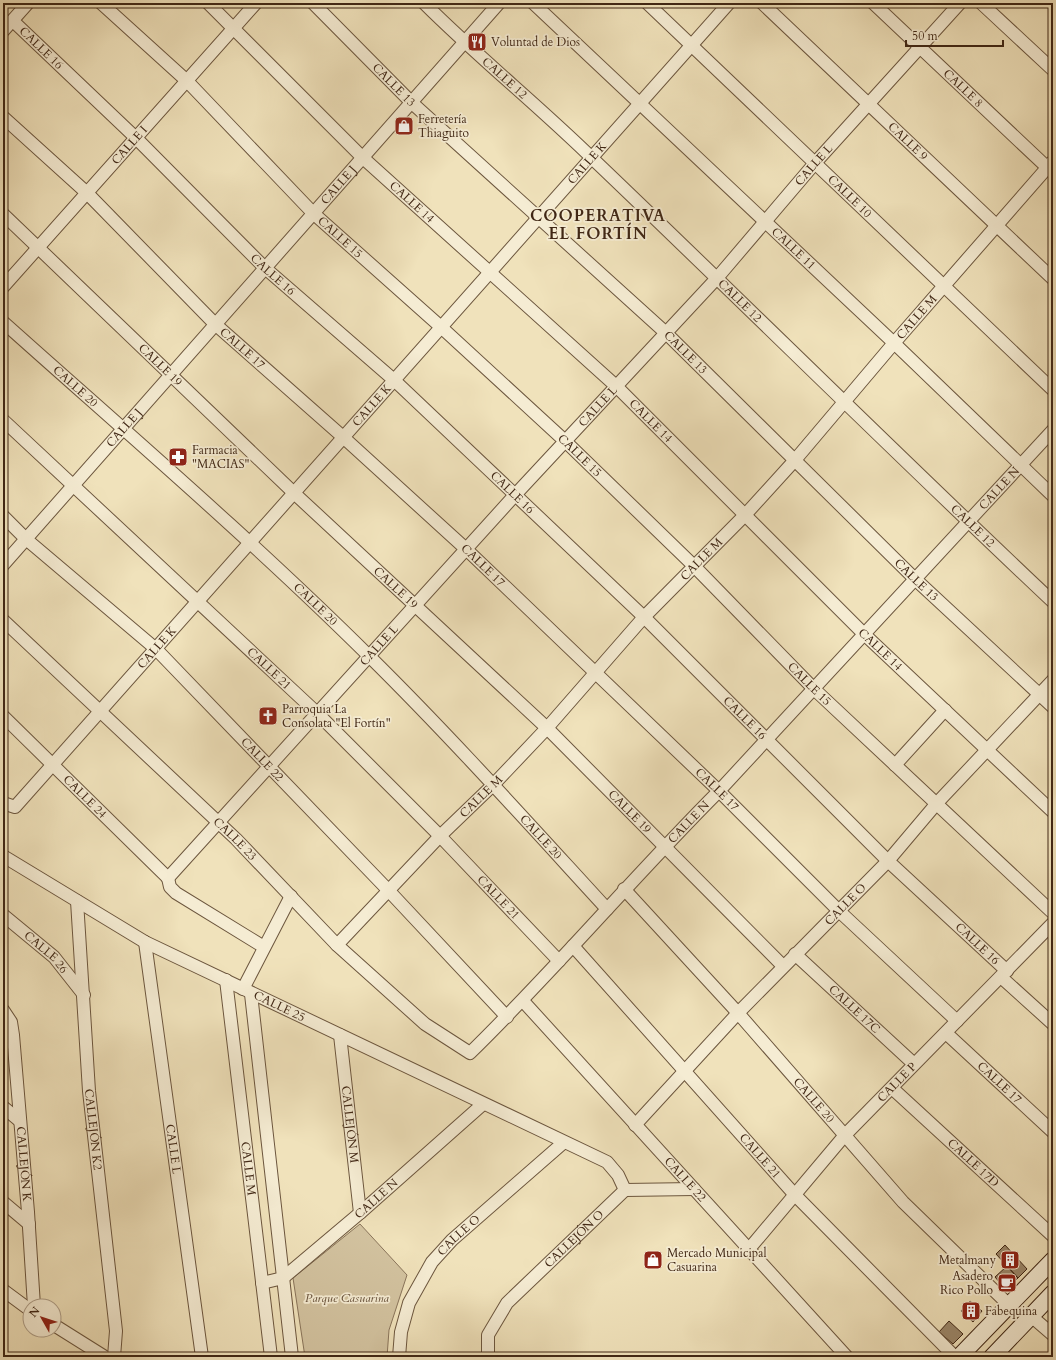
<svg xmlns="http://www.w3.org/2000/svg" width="1056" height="1360" viewBox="0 0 1056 1360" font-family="Cardo,serif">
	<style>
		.green { fill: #d2c29f; stroke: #89745a }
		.building { fill: #9c886b; stroke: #402715 }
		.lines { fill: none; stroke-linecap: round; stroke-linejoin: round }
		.street-casing { stroke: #6c563e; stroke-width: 14 }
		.secondary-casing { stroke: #402715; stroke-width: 18 }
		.street { stroke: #f5ecd3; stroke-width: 12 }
		.secondary { stroke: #f5ecd3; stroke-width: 16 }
		.labels { text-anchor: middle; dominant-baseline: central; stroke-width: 3.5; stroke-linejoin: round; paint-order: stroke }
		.poi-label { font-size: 12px; fill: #402715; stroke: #f5ecd3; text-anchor: start }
		.street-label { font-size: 12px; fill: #402715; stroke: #f5ecd3 }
		.park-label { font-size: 12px; font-style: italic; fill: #644e38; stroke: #f5ecd3 }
		.district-label { font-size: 16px; font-weight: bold; letter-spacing: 1px; fill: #402715; stroke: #f5ecd3 }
	</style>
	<rect width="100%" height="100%" fill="#f0e2bb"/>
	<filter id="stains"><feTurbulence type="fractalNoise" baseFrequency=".005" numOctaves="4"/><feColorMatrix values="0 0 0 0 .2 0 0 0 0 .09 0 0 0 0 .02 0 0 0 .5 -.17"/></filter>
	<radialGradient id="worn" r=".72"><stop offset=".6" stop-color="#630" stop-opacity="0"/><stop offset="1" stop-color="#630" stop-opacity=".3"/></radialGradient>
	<path class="green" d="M360,1224L407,1275L389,1330L387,1357H305L293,1278Z"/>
	<path class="building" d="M1005,1245L1027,1269L1018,1278L996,1254Z
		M1007,1266L1018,1278L1006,1290L995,1277Z
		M970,1301L982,1311L973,1322L961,1311Z
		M949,1321L963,1334L953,1344L939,1332Z"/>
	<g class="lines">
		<g class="street-casing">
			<g id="street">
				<path id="s1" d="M101,3L187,81L313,213L441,327L565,441L694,566L814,689L1053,913"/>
				<path id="s2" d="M208,3L362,157L616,386L864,634L1053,812"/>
				<path id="s3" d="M313,3L411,102L666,333L915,579L1053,707"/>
				<path id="s4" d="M424,3C479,58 539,106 594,160C748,307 898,456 1053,602"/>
				<path id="s5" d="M533,3L894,343L1053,496"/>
				<path id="s6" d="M647,3L1053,390"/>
				<path id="s7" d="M762,3L1053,279"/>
				<path id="s8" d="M873,3L1052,172"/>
				<path d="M981,3L1053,70"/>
				<path id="s9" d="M13,21L136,138L265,268L394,380L644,617L888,861L1007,971"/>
				<path d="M3,31L28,3"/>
				<path id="s10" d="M3,117L87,193L215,324L343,437L466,549L719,791L839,911L957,1021"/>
				<path id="s11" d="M3,214L294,493L547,728L783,966"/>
				<path id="s12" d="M3,287L256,3"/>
				<path id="s13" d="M3,322C126,432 252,540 369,656C451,737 529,824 607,909"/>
				<path id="s14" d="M3,420L317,713L440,836L559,961"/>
				<path id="s15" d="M3,516L26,539L156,649L389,891L507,1017"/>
				<path id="s16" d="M3,565L499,3"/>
				<path id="s17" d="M3,620L236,839L337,945L425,1024L470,1053C556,969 634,876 719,791L1053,430"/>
				<path id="s18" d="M3,716L168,878"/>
				<path d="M895,765L945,710"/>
				<path id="s19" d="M3,803L15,807L729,3"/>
				<path id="s20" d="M3,856L145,942L607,1162L618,1175L625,1190"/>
				<path id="s21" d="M168,878L515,495L717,278L815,163L960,3"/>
				<path d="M168,878L170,887L176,893L264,947"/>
				<path id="s22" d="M624,889L738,1013L903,1202L1009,1305"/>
				<path id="s23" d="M77,901L89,1091L116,1331L114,1357"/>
				<path id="s24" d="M3,915L54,957L84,995"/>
				<path id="s25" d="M145,942L202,1357"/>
				<path id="s26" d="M337,945L440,836L493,785L547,728L644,617L745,515L795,460L894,343L1053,161"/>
				<path id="s27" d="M573,946L795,1195L955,1357"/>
				<path id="s28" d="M795,954L914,1064"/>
				<path d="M1001,977L1053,1024"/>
				<path id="s29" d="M226,980L271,1357"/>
				<path d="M243,989L291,896"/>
				<path d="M251,994L292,1357"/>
				<path id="s30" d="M523,1001L847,1357"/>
				<path id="s31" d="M3,1010L11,1022L13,1035L28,1212L34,1306"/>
				<path id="s32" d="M946,1033L1053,1132"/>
				<path id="s33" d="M340,1035L360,1213"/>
				<path id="s34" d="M893,1089L1053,1236"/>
				<path d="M3,1107L20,1121"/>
				<path id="s35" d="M635,1125L738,1013L888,861L937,803L1053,680"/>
				<path d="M625,1190L694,1189"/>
				<path d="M3,1202L29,1224"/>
				<path id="s36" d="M749,1249L845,1135L1053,923"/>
				<path id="s37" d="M262,1283L283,1278L360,1213L483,1104"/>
				<path d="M3,1290L30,1310"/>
				<path d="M1031,1316L1053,1335"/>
				<path d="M54,1325L105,1357"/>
				<path id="s38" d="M399,1357L401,1332L409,1303L432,1262L452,1240L563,1143"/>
				<path id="s39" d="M488,1357V1335L507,1303L625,1190"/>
			</g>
		</g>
		<g class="secondary-casing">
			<path id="secondary" d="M959,1357L1053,1260
				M992,1357L1053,1293"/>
		</g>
		<use href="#street" class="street"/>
		<use href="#secondary" class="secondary"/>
	</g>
	<defs>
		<g id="restaurant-square" transform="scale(1)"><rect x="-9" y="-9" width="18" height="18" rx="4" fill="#8f2418" stroke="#f5ecd3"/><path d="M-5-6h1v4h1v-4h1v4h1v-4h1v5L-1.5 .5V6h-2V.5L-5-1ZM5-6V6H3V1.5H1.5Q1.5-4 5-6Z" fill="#fff"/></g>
		<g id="shop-square" transform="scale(1)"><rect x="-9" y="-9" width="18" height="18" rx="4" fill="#8f2418" stroke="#f5ecd3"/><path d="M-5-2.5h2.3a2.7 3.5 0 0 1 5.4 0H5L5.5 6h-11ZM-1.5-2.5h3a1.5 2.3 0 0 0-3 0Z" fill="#fff"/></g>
		<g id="pharmacy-square" transform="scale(1)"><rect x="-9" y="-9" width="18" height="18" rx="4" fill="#8f2418" stroke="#f5ecd3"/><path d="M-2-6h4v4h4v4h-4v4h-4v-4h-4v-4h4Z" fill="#fff"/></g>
		<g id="church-square" transform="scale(1)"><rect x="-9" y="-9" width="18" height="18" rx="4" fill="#8f2418" stroke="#f5ecd3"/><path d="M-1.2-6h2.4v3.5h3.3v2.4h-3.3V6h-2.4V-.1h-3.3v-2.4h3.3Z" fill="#fff"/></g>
		<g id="building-square" transform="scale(1)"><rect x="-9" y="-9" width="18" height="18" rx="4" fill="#8f2418" stroke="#f5ecd3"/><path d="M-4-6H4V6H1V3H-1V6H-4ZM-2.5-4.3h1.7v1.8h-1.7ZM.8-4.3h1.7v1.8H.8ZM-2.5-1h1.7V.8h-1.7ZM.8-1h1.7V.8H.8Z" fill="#fff"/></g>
		<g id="cafe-square" transform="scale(1)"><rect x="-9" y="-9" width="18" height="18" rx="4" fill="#8f2418" stroke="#f5ecd3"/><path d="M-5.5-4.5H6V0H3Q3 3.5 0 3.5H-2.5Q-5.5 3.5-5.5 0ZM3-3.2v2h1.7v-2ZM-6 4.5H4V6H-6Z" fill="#fff"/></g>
	</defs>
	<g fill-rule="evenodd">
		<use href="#restaurant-square" x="477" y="42"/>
		<use href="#shop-square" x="404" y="126"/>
		<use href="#pharmacy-square" x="178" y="457"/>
		<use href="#church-square" x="268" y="716"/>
		<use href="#shop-square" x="653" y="1260"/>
		<use href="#building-square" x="1010" y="1260"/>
		<use href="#cafe-square" x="1007" y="1283"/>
		<use href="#building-square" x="971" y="1311"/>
	</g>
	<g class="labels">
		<g class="poi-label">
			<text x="491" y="42">Voluntad de Dios</text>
			<text x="418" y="119">Ferretería<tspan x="418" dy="14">Thiaguito</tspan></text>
			<text x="192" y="450">Farmacia<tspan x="192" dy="14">"MACIAS"</tspan></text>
			<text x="282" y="709">Parroquia La<tspan x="282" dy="14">Consolata "El Fortín"</tspan></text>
			<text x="667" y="1253">Mercado Municipal<tspan x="667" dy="14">Casuarina</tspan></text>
			<text x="996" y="1260" text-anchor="end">Metalmany</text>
			<text x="993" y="1276" text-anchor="end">Asadero<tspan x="993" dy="14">Rico Pollo</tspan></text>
			<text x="985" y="1311">Fabequina</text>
		</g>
		<g class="street-label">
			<text stroke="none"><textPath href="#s9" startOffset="39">CALLE 16</textPath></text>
			<text stroke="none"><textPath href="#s4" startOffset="110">CALLE 12</textPath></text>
			<text stroke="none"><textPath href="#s3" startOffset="115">CALLE 13</textPath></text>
			<text stroke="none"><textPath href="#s8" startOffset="124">CALLE 8</textPath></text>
			<text stroke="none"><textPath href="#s7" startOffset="201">CALLE 9</textPath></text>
			<text stroke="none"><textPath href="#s12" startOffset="190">CALLE I</textPath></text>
			<text stroke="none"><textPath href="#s19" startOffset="874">CALLE K</textPath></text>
			<text stroke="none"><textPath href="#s21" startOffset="962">CALLE L</textPath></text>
			<text stroke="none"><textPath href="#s16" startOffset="507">CALLE J</textPath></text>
			<text stroke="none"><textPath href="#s6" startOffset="280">CALLE 10</textPath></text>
			<text stroke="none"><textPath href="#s2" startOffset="285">CALLE 14</textPath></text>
			<text stroke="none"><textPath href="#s1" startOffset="335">CALLE 15</textPath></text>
			<text stroke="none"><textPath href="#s5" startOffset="358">CALLE 11</textPath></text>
			<text stroke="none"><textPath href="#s9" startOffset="363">CALLE 16</textPath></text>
			<text stroke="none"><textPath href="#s4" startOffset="434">CALLE 12</textPath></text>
			<text stroke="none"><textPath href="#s26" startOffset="855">CALLE M</textPath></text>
			<text stroke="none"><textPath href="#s10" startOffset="333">CALLE 17</textPath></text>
			<text stroke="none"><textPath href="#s3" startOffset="511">CALLE 13</textPath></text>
			<text stroke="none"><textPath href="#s11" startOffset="218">CALLE 19</textPath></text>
			<text stroke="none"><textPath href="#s13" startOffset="97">CALLE 20</textPath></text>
			<text stroke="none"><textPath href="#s19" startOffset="550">CALLE K</textPath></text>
			<text stroke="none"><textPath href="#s21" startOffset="638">CALLE L</textPath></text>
			<text stroke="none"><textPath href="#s2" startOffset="609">CALLE 14</textPath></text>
			<text stroke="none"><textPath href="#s16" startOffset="183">CALLE J</textPath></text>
			<text stroke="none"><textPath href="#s1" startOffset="659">CALLE 15</textPath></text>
			<text stroke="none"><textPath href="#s17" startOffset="1412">CALLE N</textPath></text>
			<text stroke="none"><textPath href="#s9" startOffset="687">CALLE 16</textPath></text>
			<text stroke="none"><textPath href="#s4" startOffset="758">CALLE 12</textPath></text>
			<text stroke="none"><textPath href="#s26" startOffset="531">CALLE M</textPath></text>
			<text stroke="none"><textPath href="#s10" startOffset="657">CALLE 17</textPath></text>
			<text stroke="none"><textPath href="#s3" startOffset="835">CALLE 13</textPath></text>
			<text stroke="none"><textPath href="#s11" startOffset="542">CALLE 19</textPath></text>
			<text stroke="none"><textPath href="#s13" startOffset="421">CALLE 20</textPath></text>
			<text stroke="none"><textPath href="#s21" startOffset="314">CALLE L</textPath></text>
			<text stroke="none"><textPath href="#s19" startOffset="226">CALLE K</textPath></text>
			<text stroke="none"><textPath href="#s2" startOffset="933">CALLE 14</textPath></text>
			<text stroke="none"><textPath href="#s14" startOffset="364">CALLE 21</textPath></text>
			<text stroke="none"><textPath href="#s1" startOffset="983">CALLE 15</textPath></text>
			<text stroke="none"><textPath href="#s9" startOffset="1011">CALLE 16</textPath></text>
			<text stroke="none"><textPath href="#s15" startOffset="356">CALLE 22</textPath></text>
			<text stroke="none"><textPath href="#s10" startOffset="981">CALLE 17</textPath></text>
			<text stroke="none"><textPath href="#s18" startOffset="115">CALLE 24</textPath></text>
			<text stroke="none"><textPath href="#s26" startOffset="207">CALLE M</textPath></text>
			<text stroke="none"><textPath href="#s11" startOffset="866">CALLE 19</textPath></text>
			<text stroke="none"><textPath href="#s17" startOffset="956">CALLE N</textPath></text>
			<text stroke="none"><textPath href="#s13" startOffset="745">CALLE 20</textPath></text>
			<text stroke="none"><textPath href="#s17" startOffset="319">CALLE 23</textPath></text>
			<text stroke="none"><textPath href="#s14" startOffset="688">CALLE 21</textPath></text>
			<text stroke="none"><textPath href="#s35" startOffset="305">CALLE O</textPath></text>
			<text stroke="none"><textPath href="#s9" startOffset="1335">CALLE 16</textPath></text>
			<text stroke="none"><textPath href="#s24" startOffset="57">CALLE 26</textPath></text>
			<text stroke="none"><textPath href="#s20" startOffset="315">CALLE 25</textPath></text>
			<text stroke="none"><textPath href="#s28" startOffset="81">CALLE 17C</textPath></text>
			<text stroke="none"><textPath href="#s32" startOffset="73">CALLE 17</textPath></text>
			<text stroke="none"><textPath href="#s36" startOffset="223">CALLE P</textPath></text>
			<text stroke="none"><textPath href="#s22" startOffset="284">CALLE 20</textPath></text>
			<text stroke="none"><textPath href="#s33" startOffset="90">CALLEJÓN M</textPath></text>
			<text stroke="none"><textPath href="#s23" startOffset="229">CALLEJÓN K2</textPath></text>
			<text stroke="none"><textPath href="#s25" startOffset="209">CALLE L</textPath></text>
			<text stroke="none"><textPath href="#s27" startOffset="281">CALLE 21</textPath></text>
			<text stroke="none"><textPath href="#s34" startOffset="109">CALLE 17D</textPath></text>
			<text stroke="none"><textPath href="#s31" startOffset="157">CALLEJÓN K</textPath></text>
			<text stroke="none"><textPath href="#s29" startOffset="190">CALLE M</textPath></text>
			<text stroke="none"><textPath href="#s30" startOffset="241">CALLE 22</textPath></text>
			<text stroke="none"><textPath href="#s37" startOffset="144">CALLE N</textPath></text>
			<text stroke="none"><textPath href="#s38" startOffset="140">CALLE O</textPath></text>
			<text stroke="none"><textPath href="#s39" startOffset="152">CALLEJÓN O</textPath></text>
		</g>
		<g class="park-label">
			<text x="347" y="1298">Parque Casuarina</text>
		</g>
		<g class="district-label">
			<text x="598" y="216">COOPERATIVA<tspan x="598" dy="18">EL FORTÍN</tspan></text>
		</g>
	</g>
	<rect width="1056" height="1360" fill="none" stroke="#f0e2bb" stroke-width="16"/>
	<rect x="4" y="4" width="1048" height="1352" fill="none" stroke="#402715" stroke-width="2"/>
	<rect x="8" y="8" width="1040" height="1344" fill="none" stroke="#402715"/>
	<g transform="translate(42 1318) rotate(309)"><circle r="19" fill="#f5ecd3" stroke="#ad9d87"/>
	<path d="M0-3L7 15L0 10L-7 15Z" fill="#8f2418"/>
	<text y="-6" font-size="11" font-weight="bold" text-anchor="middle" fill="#402715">N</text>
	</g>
	<path d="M906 40v6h97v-6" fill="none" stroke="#402715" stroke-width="2"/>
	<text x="912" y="40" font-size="12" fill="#402715" stroke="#f5ecd3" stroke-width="3" paint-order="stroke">50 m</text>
	<rect width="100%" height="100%" filter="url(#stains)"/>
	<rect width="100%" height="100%" fill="url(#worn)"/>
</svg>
